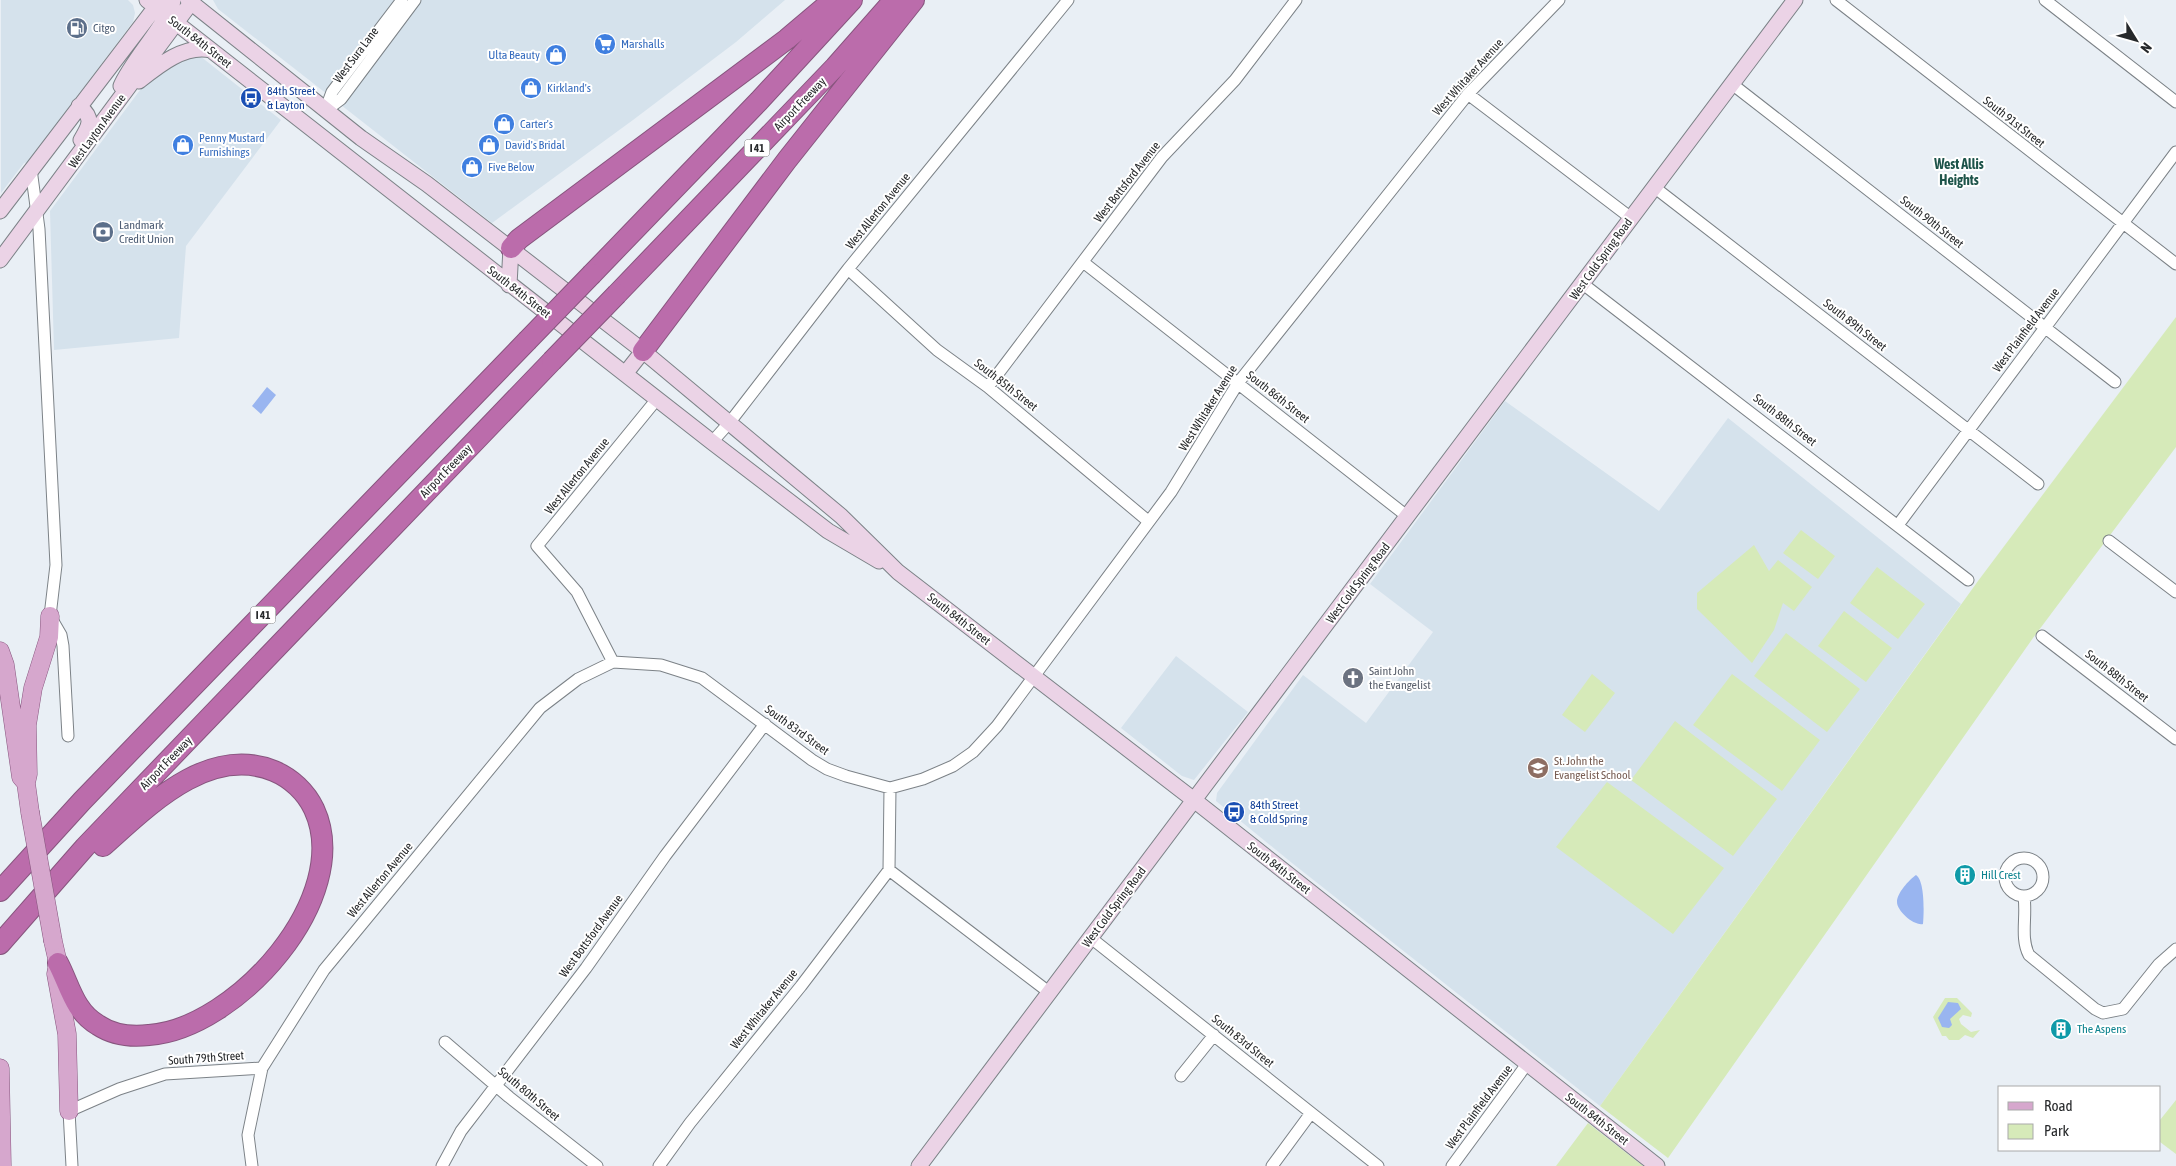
<svg xmlns="http://www.w3.org/2000/svg" width="2176" height="1166" viewBox="0 0 2176 1166" font-family="'Asap Condensed',sans-serif">
	<style>
		.built { fill: #d5e2ec }
		.green { fill: #d6eab9 }
		.water { fill: #99b5f0 }
		.lines { fill: none; stroke-linecap: round; stroke-linejoin: round }
		.street-casing { stroke: #7c8287; stroke-width: 13 }
		.secondary-casing { stroke: #7c8287; stroke-width: 17 }
		.primary-casing { stroke: #87557e; stroke-width: 19 }
		.highway-casing { stroke: #87557e; stroke-width: 22 }
		.street { stroke: #fff; stroke-width: 11 }
		.secondary { stroke: #ebd3e6; stroke-width: 15 }
		.primary { stroke: #d6a7cd; stroke-width: 18 }
		.highway { stroke: #bb6cab; stroke-width: 20 }
		.primary-bridge-casing { stroke: #87557e; stroke-width: 19; stroke-linecap: butt }
		.highway-bridge-casing { stroke: #87557e; stroke-width: 22; stroke-linecap: butt }
		.primary-bridge { stroke: #d6a7cd; stroke-width: 18 }
		.highway-bridge { stroke: #bb6cab; stroke-width: 20 }
		.labels { text-anchor: middle; dominant-baseline: central; stroke-width: 4; stroke-linejoin: round; paint-order: stroke }
		.shield { fill: #fff; stroke: #68696b; stroke-width: 1 }
		.shield-label { font-size: 11px; font-weight: bold; fill: #27292b }
		.service-label { font-size: 12px; fill: #4e5e75; stroke: #fff; text-anchor: start }
		.street-label { font-size: 12px; fill: #27292b; stroke: #fff }
		.shop-label { font-size: 12px; fill: #366cbe; stroke: #fff; text-anchor: start }
		.transit-label { font-size: 12px; fill: #164399; stroke: #fff; text-anchor: start }
		.worship-label { font-size: 12px; fill: #5b616d; stroke: #fff; text-anchor: start }
		.education-label { font-size: 12px; fill: #785e54; stroke: #fff; text-anchor: start }
		.culture-label { font-size: 12px; fill: #0d838f; stroke: #fff; text-anchor: start }
		.neighbourhood-label { font-size: 14px; font-weight: bold; fill: #1e544a; stroke: #fff }
	</style>
	<rect width="100%" height="100%" fill="#e9eff5"/>
	<path class="built" d="M1,0H128L133,5L135,13L133,22L28,162L24,163L1,193Z
		M213,0H785L736,42L633,120L492,223L218,9Z
		M200,56L281,120L186,246L179,338L54,350L50,211L146,82L180,59Z
		M1505,401L1659,511L1728,418L1961,604L1600,1106L1292,863L1216,801L1217,793L1303,675L1366,723L1433,632L1370,584Z
		M1176,656L1248,712L1194,780L1182,776L1121,728Z"/>
	<path class="green" d="M2176,317V447L2033,638L1668,1158L1600,1106L1978,581Z
		M1801,530L1835,556L1818,579L1783,553Z
		M1754,545L1769,571L1778,560L1812,587L1794,611L1783,603L1774,630L1752,663L1697,609V593Z
		M1877,567L1925,604L1898,639L1850,603Z
		M1844,611L1892,648L1866,682L1818,646Z
		M1786,633L1860,689L1827,732L1754,676Z
		M1592,674L1615,693L1585,732L1562,715Z
		M1732,674L1820,740L1782,791L1693,725Z
		M1675,721L1777,799L1733,856L1631,780Z
		M1607,782L1724,868L1673,934L1556,847Z
		M1945,998H1957L1972,1013L1971,1017L1963,1015L1959,1019L1961,1024L1971,1032L1980,1030L1973,1038L1965,1035L1959,1040H1949L1946,1036H1942L1933,1017Z
		M2176,1100V1154L2160,1142V1120Z
		M1588,1123L1643,1166H1556Z"/>
	<path class="water" d="M267,387L276,395L261,414L252,406Z
		M1916,875C1925,881 1924,913 1923,924C1914,926 1897,911 1897,902C1897,893 1909,880 1916,875Z
		M1948,1002L1958,1003L1961,1009L1950,1019L1952,1025L1949,1028L1942,1027L1938,1018Z"/>
	<g class="lines">
		<g class="street-casing">
			<path id="street" d="M1836,0L2176,264
				M2045,0L2176,102
				M1732,84L2115,382
				M1468,94L1631,218
				M325,111L341,99L415,0
				M325,111L332,92L402,0
				M31,169L39,229L56,565L50,616L61,635L63,646L68,736
				M1654,187L2038,484
				M1083,262L1408,517
				M848,269L937,350L988,387L1148,521
				M1583,284L1968,580
				M988,387L1162,157L1235,80L1296,0
				M712,442L730,422L848,269L1068,0
				M1898,525L2176,152
				M2109,541L2176,592
				M2042,636L2176,739
				M613,662L577,592L537,546L657,399
				M890,788L889,870L1050,993
				M2005 877a19 19 0 1 1 38 0a19 19 0 1 1-38 0Z
				M2024,897C2027,916 2020,938 2029,955L2095,1009L2103,1013L2123,1009L2159,964L2176,949
				M1091,938L1378,1166
				M445,1042L509,1097L597,1166
				M1181,1076L1214,1035
				M72,1166L69,1111L119,1089L165,1074L262,1068
				M252,1166L248,1135L262,1068L324,970L540,708L578,679L613,662L661,665L702,678L812,760L827,769L846,776L890,788L923,779L953,766L973,752L997,726L1171,492L1238,383L1468,94L1559,0
				M442,1166L461,1131L586,968L665,856L765,724
				M659,1166L690,1123L801,986L889,870
				M1272,1166L1311,1113
				M1452,1166L1527,1064"/>
		</g>
		<g class="secondary-casing">
			<path id="secondary" d="M147,0L712,442L828,531L879,561
				M188,0L361,138L427,184L643,351L841,516L898,572L1194,800L1657,1166
				M139,81C159,65 185,44 211,50
				M121,86C131,61 172,18 173,0
				M79,106C94,118 90,125 81,140
				M0,211L161,0
				M0,260L193,0
				M509,285L511,248
				M625,374L643,351
				M919,1166L1795,0"/>
		</g>
		<g class="primary-casing">
			<path id="primary" d="M0,651L5,665L21,777L26,783L30,812
				M26,783L28,774L27,725L33,688L49,637L50,616
				M53,941L58,963L56,974L67,1034L69,1111
				M0,1068L2,1166"/>
		</g>
		<g class="highway-casing">
			<path id="highway" d="M511,248L519,239L787,39L833,0
				M592,274L759,101L852,0
				M617,294L835,67L894,0
				M643,351L787,160L914,0
				M0,891L82,801L527,341
				M0,944L85,847L552,361
				M58,963C70,986 74,1011 98,1025C113,1035 132,1037 149,1035C236,1029 355,897 314,809C306,792 291,778 274,771C208,744 147,807 103,846"/>
		</g>
		<use href="#street" class="street"/>
		<use href="#secondary" class="secondary"/>
		<use href="#primary" class="primary"/>
		<use href="#highway" class="highway"/>
		<g class="primary-bridge-casing">
			<path id="primary-bridge" d="M30,812L53,941"/>
		</g>
		<g class="highway-bridge-casing">
			<path id="highway-bridge" d="M527,341L592,274
				M552,361L617,294"/>
		</g>
		<use href="#primary-bridge" class="primary-bridge"/>
		<use href="#highway-bridge" class="highway-bridge"/>
	</g>
	<defs>
		<g id="fuel-disc" transform="scale(1.125)"><circle r="9.5" fill="#5c6f8a" stroke="#fff"/><path d="M-5.5-6h7V0h2V4h1.3V-2.5L3-4.5l.8-.8L6-3V5H2.5V1h-1V6h-7ZM-4.2-4.7v3.2H.2V-4.7Z" fill="#fff"/></g>
		<g id="supermarket-disc" transform="scale(1.125)"><circle r="9.5" fill="#3f7fe0" stroke="#fff"/><path d="M-6-5.5h2.5l.6 2H6L4.5 2H-2.5L-4.4-4H-6ZM-1.5 3.2a1.3 1.3 0 1 0 .1 0ZM3 3.2a1.3 1.3 0 1 0 .1 0Z" fill="#fff"/></g>
		<g id="shop-disc" transform="scale(1.125)"><circle r="9.5" fill="#3f7fe0" stroke="#fff"/><path d="M-5-2.5h2.3a2.7 3.5 0 0 1 5.4 0H5L5.5 6h-11ZM-1.5-2.5h3a1.5 2.3 0 0 0-3 0Z" fill="#fff"/></g>
		<g id="bus-disc" transform="scale(1.125)"><circle r="9.5" fill="#1a4fb4" stroke="#fff"/><path d="M-5-6H5V4H4V6H2V4H-2V6H-4V4H-5ZM-3.5-4V0h7V-4ZM-3.5 1.2v1.5H-2V1.2ZM2 1.2v1.5H3.5V1.2Z" fill="#fff"/></g>
		<g id="bank-disc" transform="scale(1.125)"><circle r="9.5" fill="#5c6f8a" stroke="#fff"/><path d="M-6-4H6V4H-6ZM0-2.3a2.3 2.3 0 1 0 0 4.6a2.3 2.3 0 1 0 0-4.6Z" fill="#fff"/></g>
		<g id="church-disc" transform="scale(1.125)"><circle r="9.5" fill="#6b7280" stroke="#fff"/><path d="M-1.2-6h2.4v3.5h3.3v2.4h-3.3V6h-2.4V-.1h-3.3v-2.4h3.3Z" fill="#fff"/></g>
		<g id="school-disc" transform="scale(1.125)"><circle r="9.5" fill="#8d6e63" stroke="#fff"/><path d="M0-5L7-2L0 1L-7-2ZM-4 1L0 2.5L4 1V4Q0 6-4 4Z" fill="#fff"/></g>
		<g id="building-disc" transform="scale(1.125)"><circle r="9.5" fill="#0f9aa8" stroke="#fff"/><path d="M-4-6H4V6H1V3H-1V6H-4ZM-2.5-4.3h1.7v1.8h-1.7ZM.8-4.3h1.7v1.8H.8ZM-2.5-1h1.7V.8h-1.7ZM.8-1h1.7V.8H.8Z" fill="#fff"/></g>
	</defs>
	<g fill-rule="evenodd">
		<use href="#fuel-disc" x="77" y="28"/>
		<use href="#supermarket-disc" x="605" y="44"/>
		<use href="#shop-disc" x="556" y="55"/>
		<use href="#shop-disc" x="531" y="88"/>
		<use href="#bus-disc" x="251" y="98"/>
		<use href="#shop-disc" x="504" y="124"/>
		<use href="#shop-disc" x="183" y="145"/>
		<use href="#shop-disc" x="489" y="145"/>
		<use href="#shop-disc" x="472" y="167"/>
		<use href="#bank-disc" x="103" y="232"/>
		<use href="#church-disc" x="1353" y="678"/>
		<use href="#school-disc" x="1538" y="768"/>
		<use href="#bus-disc" x="1234" y="812"/>
		<use href="#building-disc" x="1965" y="875"/>
		<use href="#building-disc" x="2061" y="1029"/>
	</g>
	<g class="labels">
		<g class="shield">
			<rect x="744.5" y="139.5" width="25" height="17" rx="4"/>
			<rect x="250.5" y="606.5" width="25" height="17" rx="4"/>
		</g>
		<g class="shield-label">
			<text x="757" y="148">I 41</text>
			<text x="263" y="615">I 41</text>
		</g>
		<g class="service-label">
			<text x="93" y="28">Citgo</text>
			<text x="119" y="225">Landmark<tspan x="119" dy="14">Credit Union</tspan></text>
		</g>
		<g class="street-label">
			<text transform="translate(200 42) rotate(38)">South 84th Street</text>
			<text transform="translate(356 55) rotate(-53)">West Sura Lane</text>
			<text transform="translate(1468 77) rotate(-48)">West Whitaker Avenue</text>
			<text transform="translate(800 104) rotate(-46)">Airport Freeway</text>
			<text transform="translate(2014 122) rotate(38)">South 91st Street</text>
			<text transform="translate(97 131) rotate(-54)">West Layton Avenue</text>
			<text transform="translate(1127 182) rotate(-52)">West Bottsford Avenue</text>
			<text transform="translate(878 211) rotate(-51)">West Allerton Avenue</text>
			<text transform="translate(1932 222) rotate(38)">South 90th Street</text>
			<text transform="translate(1601 259) rotate(-54)">West Cold Spring Road</text>
			<text transform="translate(519 292) rotate(38)">South 84th Street</text>
			<text transform="translate(1855 325) rotate(38)">South 89th Street</text>
			<text transform="translate(2026 330) rotate(-53)">West Plainfield Avenue</text>
			<text transform="translate(1006 385) rotate(38)">South 85th Street</text>
			<text transform="translate(1278 397) rotate(38)">South 86th Street</text>
			<text transform="translate(1208 408) rotate(-58)">West Whitaker Avenue</text>
			<text transform="translate(1785 420) rotate(38)">South 88th Street</text>
			<text transform="translate(446 471) rotate(-46)">Airport Freeway</text>
			<text transform="translate(577 476) rotate(-51)">West Allerton Avenue</text>
			<text transform="translate(1358 583) rotate(-53)">West Cold Spring Road</text>
			<text transform="translate(959 619) rotate(38)">South 84th Street</text>
			<text transform="translate(2117 676) rotate(38)">South 88th Street</text>
			<text transform="translate(797 730) rotate(36)">South 83rd Street</text>
			<text transform="translate(166 763) rotate(-46)">Airport Freeway</text>
			<text transform="translate(1279 868) rotate(38)">South 84th Street</text>
			<text transform="translate(380 880) rotate(-50)">West Allerton Avenue</text>
			<text transform="translate(1114 907) rotate(-53)">West Cold Spring Road</text>
			<text transform="translate(591 936) rotate(-54)">West Bottsford Avenue</text>
			<text transform="translate(764 1009) rotate(-51)">West Whitaker Avenue</text>
			<text transform="translate(1243 1041) rotate(39)">South 83rd Street</text>
			<text transform="translate(206 1058) rotate(-4)">South 79th Street</text>
			<text transform="translate(529 1094) rotate(40)">South 80th Street</text>
			<text transform="translate(1479 1107) rotate(-53)">West Plainfield Avenue</text>
			<text transform="translate(1597 1119) rotate(38)">South 84th Street</text>
		</g>
		<g class="shop-label">
			<text x="621" y="44">Marshalls</text>
			<text x="540" y="55" text-anchor="end">Ulta Beauty</text>
			<text x="547" y="88">Kirkland's</text>
			<text x="520" y="124">Carter's</text>
			<text x="199" y="138">Penny Mustard<tspan x="199" dy="14">Furnishings</tspan></text>
			<text x="505" y="145">David's Bridal</text>
			<text x="488" y="167">Five Below</text>
		</g>
		<g class="transit-label">
			<text x="267" y="91">84th Street<tspan x="267" dy="14">&amp; Layton</tspan></text>
			<text x="1250" y="805">84th Street<tspan x="1250" dy="14">&amp; Cold Spring</tspan></text>
		</g>
		<g class="worship-label">
			<text x="1369" y="671">Saint John<tspan x="1369" dy="14">the Evangelist</tspan></text>
		</g>
		<g class="education-label">
			<text x="1554" y="761">St. John the<tspan x="1554" dy="14">Evangelist School</tspan></text>
		</g>
		<g class="culture-label">
			<text x="1981" y="875">Hill Crest</text>
			<text x="2077" y="1029">The Aspens</text>
		</g>
		<g class="neighbourhood-label">
			<text x="1959" y="164">West Allis<tspan x="1959" dy="16">Heights</tspan></text>
		</g>
	</g>
	<rect x="1998" y="1086" width="162" height="65" fill="#ffffff" stroke="#a9a9aa"/>
	<rect x="2008" y="1102" width="25" height="8" fill="#d6a7cd" stroke="#a9a9aa"/>
	<text x="2044" y="1111" font-size="15" fill="#27292b">Road</text>
	<rect x="2008" y="1124" width="25" height="15" fill="#d6eab9" stroke="#a9a9aa"/>
	<text x="2044" y="1136" font-size="15" fill="#27292b">Park</text>
	<g transform="translate(2136 40) rotate(127)" stroke="#ffffff" stroke-width="4" paint-order="stroke">
	<path d="M0-4L9 19L0 12L-9 19Z" fill="#27292b"/>
	<text y="-8" font-size="14" font-weight="bold" text-anchor="middle" fill="#27292b">N</text>
	</g>
</svg>
